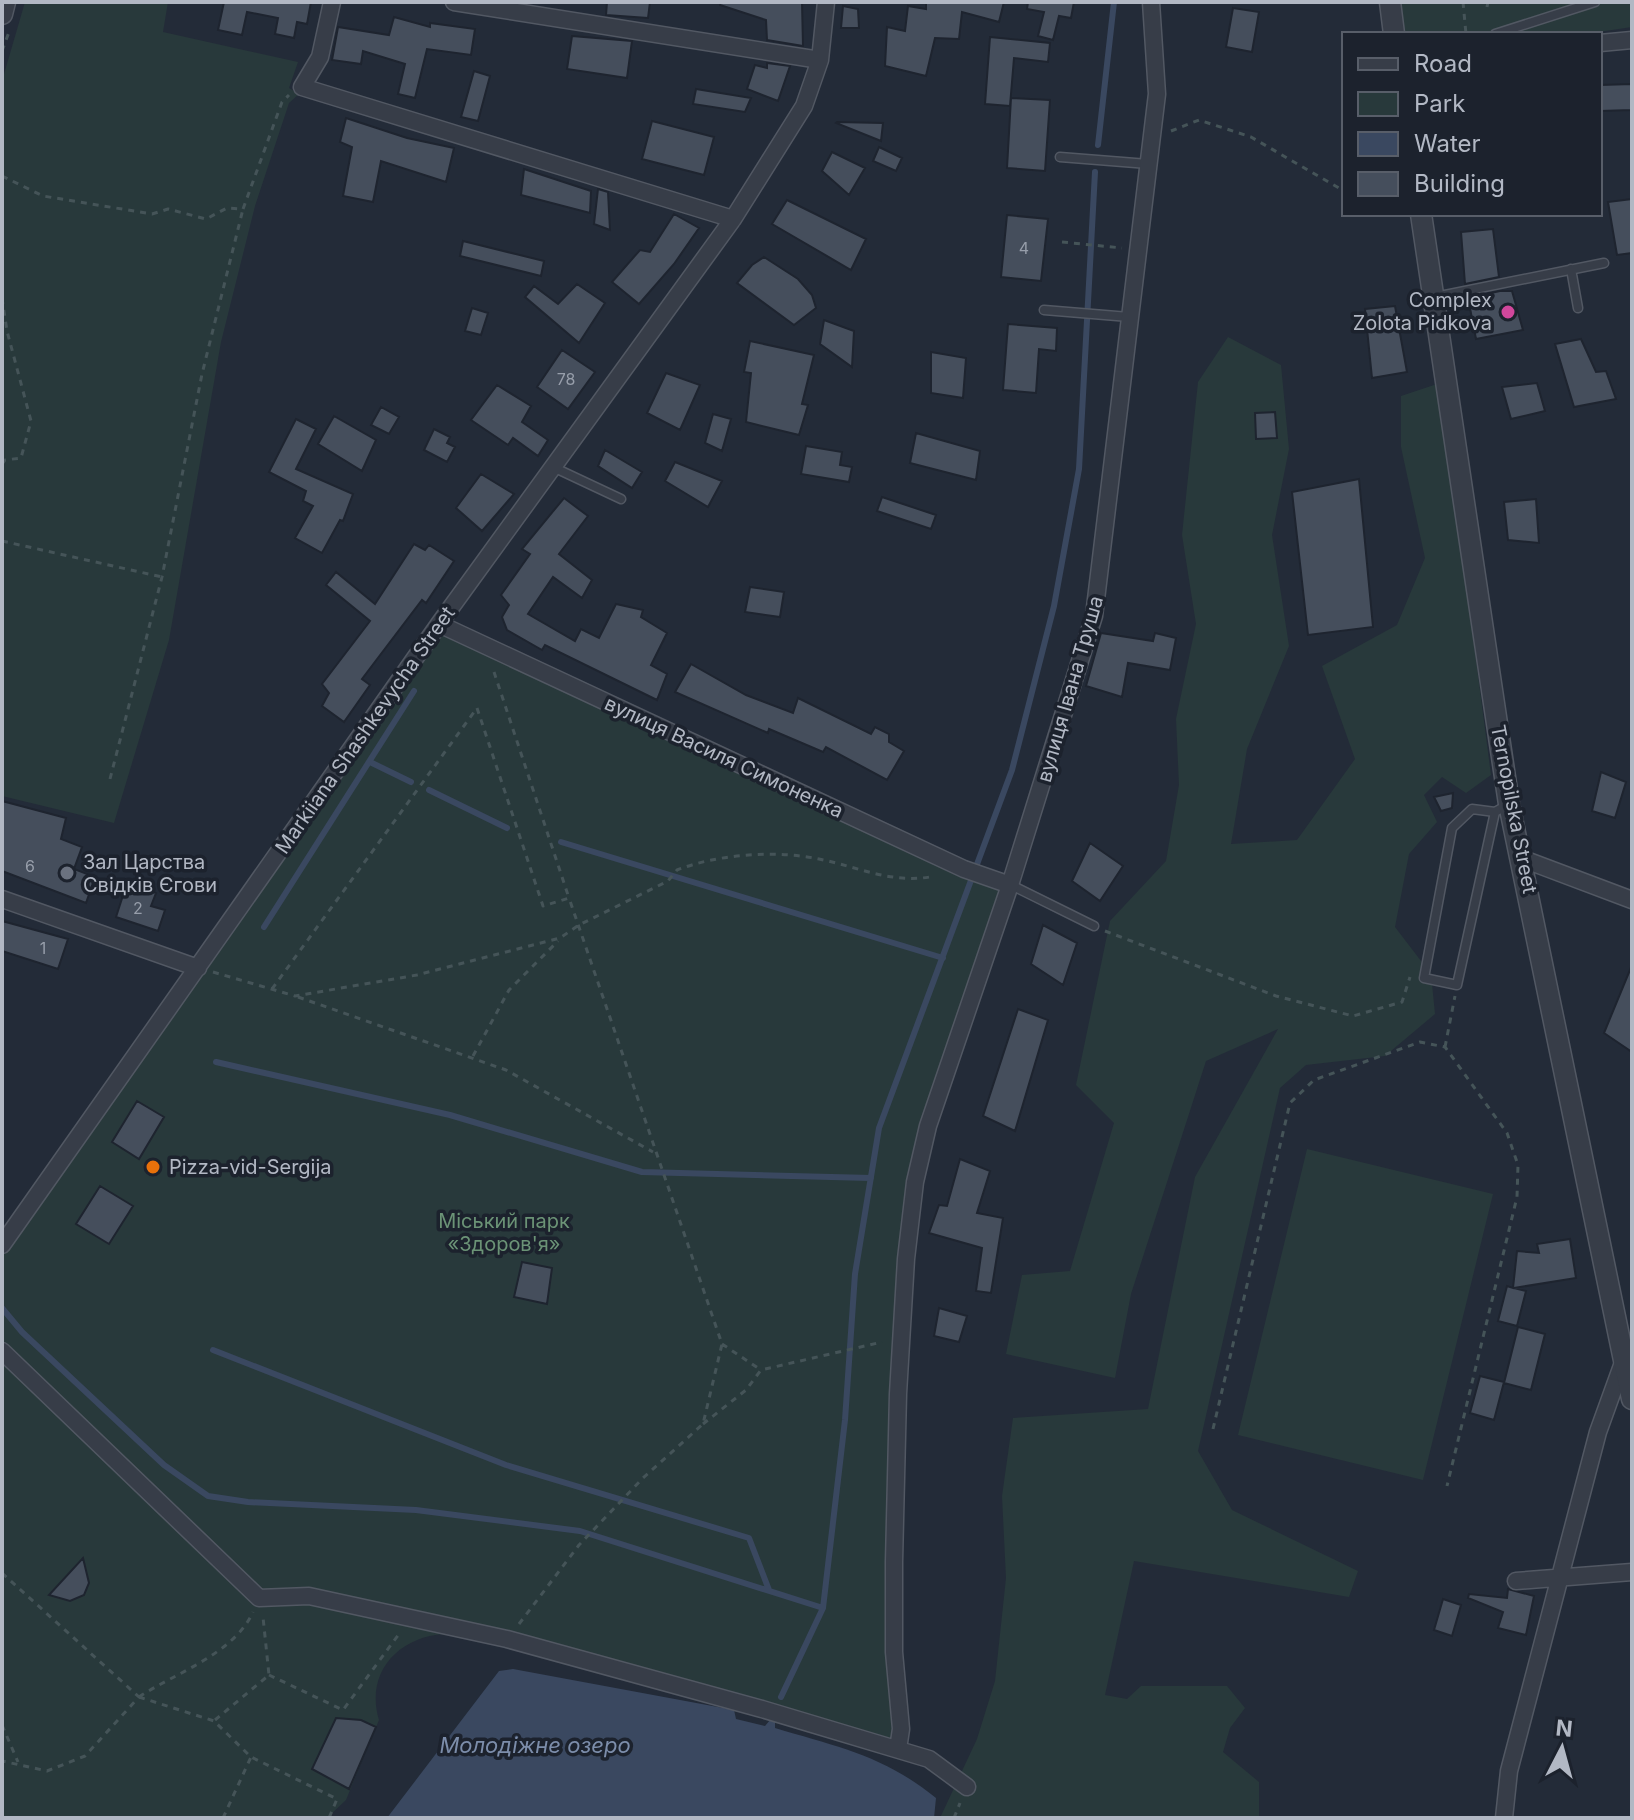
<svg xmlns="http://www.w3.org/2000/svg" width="1634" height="1820" viewBox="0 0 1634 1820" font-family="Inter,sans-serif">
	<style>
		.green { fill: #28393b }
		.water { fill: #3a4860 }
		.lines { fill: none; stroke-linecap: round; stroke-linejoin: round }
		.stream { stroke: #3a4860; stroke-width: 6 }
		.building { fill: #454e5c; stroke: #1e242f; stroke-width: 2 }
		.service-casing { stroke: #525863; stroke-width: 11 }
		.minor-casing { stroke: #525863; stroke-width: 19 }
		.tertiary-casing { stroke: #525863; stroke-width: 23 }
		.path { stroke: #455458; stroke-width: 3; stroke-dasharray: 6 6; stroke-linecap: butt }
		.service { stroke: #373d48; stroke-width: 8 }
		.minor { stroke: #373d48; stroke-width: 16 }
		.tertiary { stroke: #373d48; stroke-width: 20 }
		.hotel-dot { fill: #d1479c; stroke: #1c222d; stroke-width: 3 }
		.worship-dot { fill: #6b7280; stroke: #1c222d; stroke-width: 3 }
		.food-dot { fill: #e8710a; stroke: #1c222d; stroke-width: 3 }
		.labels { text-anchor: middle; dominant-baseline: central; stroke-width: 7; stroke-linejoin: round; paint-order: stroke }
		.number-label { font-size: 16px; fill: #979eaa }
		.poi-label { font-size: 20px; fill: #b2b8c4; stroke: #1c222d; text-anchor: start }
		.street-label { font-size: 20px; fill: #b2b8c4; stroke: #1c222d }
		.park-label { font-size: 20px; fill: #6b9376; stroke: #1c222d }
		.water-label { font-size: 22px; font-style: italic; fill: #7c8daa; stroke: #1c222d }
	</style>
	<rect width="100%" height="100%" fill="#232b38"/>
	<path class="green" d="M25,2H168L163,32L298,62L289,88L299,94L289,103L255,206L221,342L169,640L114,823L2,796V81Z
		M1390,2H1632V27L1585,34H1394Z
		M1228,337L1281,365L1289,449L1272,535L1289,646L1247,749L1231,844L1297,840L1355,759L1322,666L1397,625L1425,558L1401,447V396L1440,383L1491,775L1466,793L1442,777L1424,795L1437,822L1409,854L1395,927L1431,974L1435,1014L1385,1056L1306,1065L1280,1088L1198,1451L1232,1510L1358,1571L1349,1597L1134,1561L1105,1695L1127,1699L1141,1686H1227L1245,1708L1230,1728L1223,1752L1259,1782V1818H940L977,1739L995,1681L1006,1578L1002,1496L1013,1418L1148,1409L1195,1177L1278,1029L1206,1061L1131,1294L1115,1378L1006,1354L1022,1275L1070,1271L1114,1123L1076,1085L1110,921L1166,861L1179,785L1176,719L1196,624L1182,535L1198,382Z
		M439,624L1010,885L928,1126L906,1259L898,1749C777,1715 657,1677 534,1652C509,1647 469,1633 444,1634C397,1637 365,1674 379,1720L346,1800L327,1818H2V1245Z
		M1307,1149L1493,1194L1423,1480L1238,1435Z"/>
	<path class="water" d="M513,1669L734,1710L736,1719L765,1726L770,1720L775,1721V1728C838,1747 883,1755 936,1798L934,1818H387L499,1671Z"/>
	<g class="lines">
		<path class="stream" d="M1098,145L1114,2
			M370,762L411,782
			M429,790L507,828
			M561,842L943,958
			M264,927L414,691
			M216,1062L450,1115L642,1172L871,1178
			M2,1308L22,1332L164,1465L208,1496L248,1502L416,1510L580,1531L823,1608
			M213,1350L506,1465L749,1538L769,1590
			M781,1697L823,1608L845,1420L855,1274L879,1128L1012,770L1054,606L1079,469L1095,172"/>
	</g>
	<path class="building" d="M224,2H311L307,24L297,22L294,38L275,34L278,18L247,12L242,35L218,30Z
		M607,2H650L648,18L606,15Z
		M720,2H802L803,46L767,40L766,20L720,5Z
		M926,2H1004L999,22L962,12L959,39L935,38L926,76L885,66L887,27L905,31L908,6L926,9Z
		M1028,2H1074L1071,18L1059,16L1053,40L1038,36L1044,12L1027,9Z
		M843,6L858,9L859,28H841Z
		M1233,8L1259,12L1252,52L1226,47Z
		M394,17L430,27V23L475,29L471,55L427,49L415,98L398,94L405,64L363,51L361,64L332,60L338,27L389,35Z
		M572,36L632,41L627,78L567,69Z
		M990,37L1050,43L1048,62L1014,58L1010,106L985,104Z
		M767,63L790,66L778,101L747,89L755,65L767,68Z
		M474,71L490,76L478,121L461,117Z
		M1632,84V110L1600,111V85Z
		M696,89L751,98L745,112L693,104Z
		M1011,98L1050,100L1045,171L1007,168Z
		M346,118L407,138L454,148L446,182L381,161L373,202L343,196L352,147L340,142Z
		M652,121L714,137L704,175L642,159Z
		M837,122L883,123L881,141L836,123Z
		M879,147L902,158L896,171L873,161Z
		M832,152L865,168L849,195L822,171Z
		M524,169L591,191L590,213L521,195Z
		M598,189L608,192L610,230L594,224Z
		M1632,199V253L1617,255L1608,202Z
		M787,200L866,239L851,270L772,224Z
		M674,214L699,228L674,264L639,304L612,282L640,250L650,252Z
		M1007,215L1048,219L1041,281L1001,277Z
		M1493,229L1499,277L1465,284L1461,232Z
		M463,241L544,261L541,276L460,256Z
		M764,257L798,279L812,295L816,308L794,325L737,283L752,265Z
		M577,284L605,303L579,343L525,297L534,286L558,304Z
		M1500,291H1512L1523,330L1476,339L1468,298Z
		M1395,306L1407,372L1372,378L1365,309Z
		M472,308L488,313L481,335L465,331Z
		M824,320L854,331L852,367L820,344Z
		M1008,324L1057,328L1056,351L1039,349L1036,393L1003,390Z
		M1581,339L1596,372L1606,371L1616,399L1574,407L1555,344Z
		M750,341L814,355L802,404L808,405L799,435L746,422L751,373L744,372Z
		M562,350L595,372L568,409L537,387Z
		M931,352L966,358L963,398L931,393Z
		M666,373L700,385L680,430L647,413Z
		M1537,383L1545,411L1511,419L1502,387Z
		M497,385L531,406L522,422L548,440L538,456L513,438L508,445L471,420Z
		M381,407L399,417L389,434L371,425Z
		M1275,412L1277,438L1256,439L1255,413Z
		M713,414L731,419L722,451L705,443Z
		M334,416L376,440L362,471L318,444Z
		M296,419L316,429L296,469L353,494L343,521L340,520L322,553L295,538L313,506L303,501L306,491L269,472Z
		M434,429L450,437L447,443L455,447L447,462L424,450Z
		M916,433L980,451L976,480L910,463Z
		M806,446L842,452L840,465L852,467L849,482L801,474Z
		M605,450L642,472L632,488L598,466Z
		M675,462L722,481L708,507L665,481Z
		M481,474L514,494L482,531L456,508Z
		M1359,479L1373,627L1308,635L1292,492Z
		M882,497L936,515L931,529L877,511Z
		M564,498L588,516L559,554L592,580L582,598L553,577L528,614L575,641L581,629L599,638L616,604L643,610L641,617L667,633L651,665L667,674L657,700L545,645L542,650L507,630L502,617L509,605L501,595L530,554L522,549Z
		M1536,499L1539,543L1508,540L1504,502Z
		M414,544L425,550L429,545L454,561L426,603L422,600L362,679L370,685L344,722L322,706L329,693L322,684L370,621L326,585L336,572L375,604Z
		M750,587L784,592L780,617L745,612Z
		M1101,633L1153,641L1155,633L1176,638L1170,670L1128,663L1122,697L1086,686Z
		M691,664L746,695L793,713L798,698L871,734L875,727L889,734V742L904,751L887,780L826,747L823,752L769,729L768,733L675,692Z
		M1601,772L1626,782L1615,818L1592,811Z
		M1453,793L1452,808L1441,811L1434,797Z
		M2,801L66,818L61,839L82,847L74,869L95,877L86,903L2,871Z
		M1090,843L1123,866L1100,901L1072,881Z
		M127,883L156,893L151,906L165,910L158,931L116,917Z
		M2,921L68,939L58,969L2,951Z
		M1043,925L1077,943L1063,985L1031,964Z
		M1632,965V1052L1604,1033Z
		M1018,1009L1048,1020L1015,1131L983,1116Z
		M137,1101L164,1117L139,1159L112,1142Z
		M960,1159L990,1171L977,1213L1003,1218L991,1293L976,1291L982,1248L929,1233L939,1205L947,1206Z
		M100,1186L133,1206L109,1244L76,1224Z
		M1570,1239L1576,1278L1514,1288L1526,1291L1517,1326L1498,1321L1507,1286L1513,1288L1517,1251L1539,1253L1537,1244Z
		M522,1262L552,1268L547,1304L514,1297Z
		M939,1308L967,1316L959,1342L934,1336Z
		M1518,1327L1545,1334L1531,1390L1504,1383Z
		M1480,1376L1504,1382L1494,1420L1470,1413Z
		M83,1558L89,1583L84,1595L70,1601L49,1595Z
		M1508,1589L1534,1596L1526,1635L1498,1628L1503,1612L1468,1598L1469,1594L1507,1598Z
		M1443,1599L1461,1605L1452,1636L1434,1630Z
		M336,1718L361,1720L376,1727L349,1789L312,1769Z"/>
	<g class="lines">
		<g class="service-casing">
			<path id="service" d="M1495,34L1595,2
				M1060,157L1148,164
				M1571,269L1578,308
				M1435,297L1604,263
				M1044,310L1129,317
				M555,468L621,499
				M1495,812L1472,809L1452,828L1424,978L1457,985L1495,812L1509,804
				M1011,885L1094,926"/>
		</g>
		<g class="minor-casing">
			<path id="minor" d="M332,2L320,57L302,87L733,219
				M454,2L820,60
				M1600,43L1632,40
				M439,624L964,869L1010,885
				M1523,859L1632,900
				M2,899L198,968
				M2,1245L439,624L733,219L804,106L820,60L826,2
				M2,1351L259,1598L309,1596L507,1639L762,1709L929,1759L967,1787
				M1516,1581L1632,1572
				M898,1749L901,1729L894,1652V1562L898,1394L906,1259L915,1182L928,1126L1010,885L1094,616L1157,94L1151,2
				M1504,1818L1509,1771L1598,1432L1624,1360"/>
		</g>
		<g class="tertiary-casing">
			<path id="tertiary" d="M1390,2L1394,34
				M2,14L5,2
				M1421,214L1509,804L1632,1399"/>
		</g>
		<path class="path" d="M1463,2L1466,34
			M1487,7L1488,2
			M2,51L9,32
			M1171,131L1199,120L1251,137L1344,191
			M2,176L43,196L152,214L168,209L206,219L227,208L243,209L282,102L289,95
			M1062,242L1122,248
			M2,298L7,331L31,421L21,458L5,460L2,464
			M2,541L162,577
			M477,708L543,906L569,898L493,669
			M110,779L162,577L202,374L243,209
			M1105,931L1276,996L1353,1016L1402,1002L1410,977
			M213,972L295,996L417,975L560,938L579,925L668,881L677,870C718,854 776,850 819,859C859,867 893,885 935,876
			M272,989L477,708
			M298,997L506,1070L653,1152
			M1445,1047L1455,996
			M473,1056L509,990L558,941
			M722,1344L761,1370
			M703,1424L746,1390L761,1370L882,1342
			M1213,1429L1290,1103L1314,1080L1420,1042L1445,1047L1507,1133L1518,1165L1517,1197L1447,1486
			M2,1573L139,1697L85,1756L47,1771L2,1761
			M519,1624L579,1545L643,1478L703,1424L722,1344L569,898
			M269,1675L343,1710L399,1634
			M139,1697L214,1721L251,1757L337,1799L329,1818
			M139,1697C175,1673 234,1654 253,1612
			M215,1720L269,1675L263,1617
			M2,1725L18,1762
			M223,1818L251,1757
			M954,1818L960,1803"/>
		<use href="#service" class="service"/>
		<use href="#minor" class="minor"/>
		<use href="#tertiary" class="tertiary"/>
	</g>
	<circle class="hotel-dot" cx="1508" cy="312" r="8"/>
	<circle class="worship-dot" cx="67" cy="873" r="8"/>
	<circle class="food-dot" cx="153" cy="1167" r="8"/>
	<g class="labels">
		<g class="number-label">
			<text x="1024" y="248">4</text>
			<text x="566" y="379">78</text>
			<text x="30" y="866">6</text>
			<text x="138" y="908">2</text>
			<text x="43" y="948">1</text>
		</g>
		<g class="poi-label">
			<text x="1492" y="300" text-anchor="end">Complex<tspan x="1492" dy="23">Zolota Pidkova</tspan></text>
			<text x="83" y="862">Зал Царства<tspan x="83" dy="23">Свідків Єгови</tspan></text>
			<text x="169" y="1167">Pizza-vid-Sergija</text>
		</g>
		<g class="street-label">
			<text transform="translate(1070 689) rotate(-74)">вулиця Івана Труша</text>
			<text transform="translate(365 730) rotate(-55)">Markiiana Shashkevycha Street</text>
			<text transform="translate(724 757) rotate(25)">вулиця Василя Симоненка</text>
			<text transform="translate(1514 809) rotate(79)">Ternopilska Street</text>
		</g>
		<g class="park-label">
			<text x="504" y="1221">Міський парк<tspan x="504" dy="23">«Здоров'я»</tspan></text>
		</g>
		<g class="water-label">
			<text x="535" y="1745">Молодіжне озеро</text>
		</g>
	</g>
	<rect width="1634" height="1820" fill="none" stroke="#b2b8c4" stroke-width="8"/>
	<rect x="1342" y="32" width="260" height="184" fill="#1c222d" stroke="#585e69" stroke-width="2"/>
	<rect x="1358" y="58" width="40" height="12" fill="#373d48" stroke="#585e69" stroke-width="2"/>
	<text x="1414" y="72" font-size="24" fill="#b2b8c4">Road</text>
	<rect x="1358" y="92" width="40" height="24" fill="#28393b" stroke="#585e69" stroke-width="2"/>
	<text x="1414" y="112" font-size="24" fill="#b2b8c4">Park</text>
	<rect x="1358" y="132" width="40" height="24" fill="#3a4860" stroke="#585e69" stroke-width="2"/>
	<text x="1414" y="152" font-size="24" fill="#b2b8c4">Water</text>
	<rect x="1358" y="172" width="40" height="24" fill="#454e5c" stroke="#585e69" stroke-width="2"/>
	<text x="1414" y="192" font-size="24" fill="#b2b8c4">Building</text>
	<g transform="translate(1562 1748) rotate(6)" stroke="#1c222d" stroke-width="6" paint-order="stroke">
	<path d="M0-6L14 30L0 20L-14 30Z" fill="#b2b8c4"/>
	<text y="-12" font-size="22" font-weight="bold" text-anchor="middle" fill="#b2b8c4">N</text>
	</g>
</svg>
